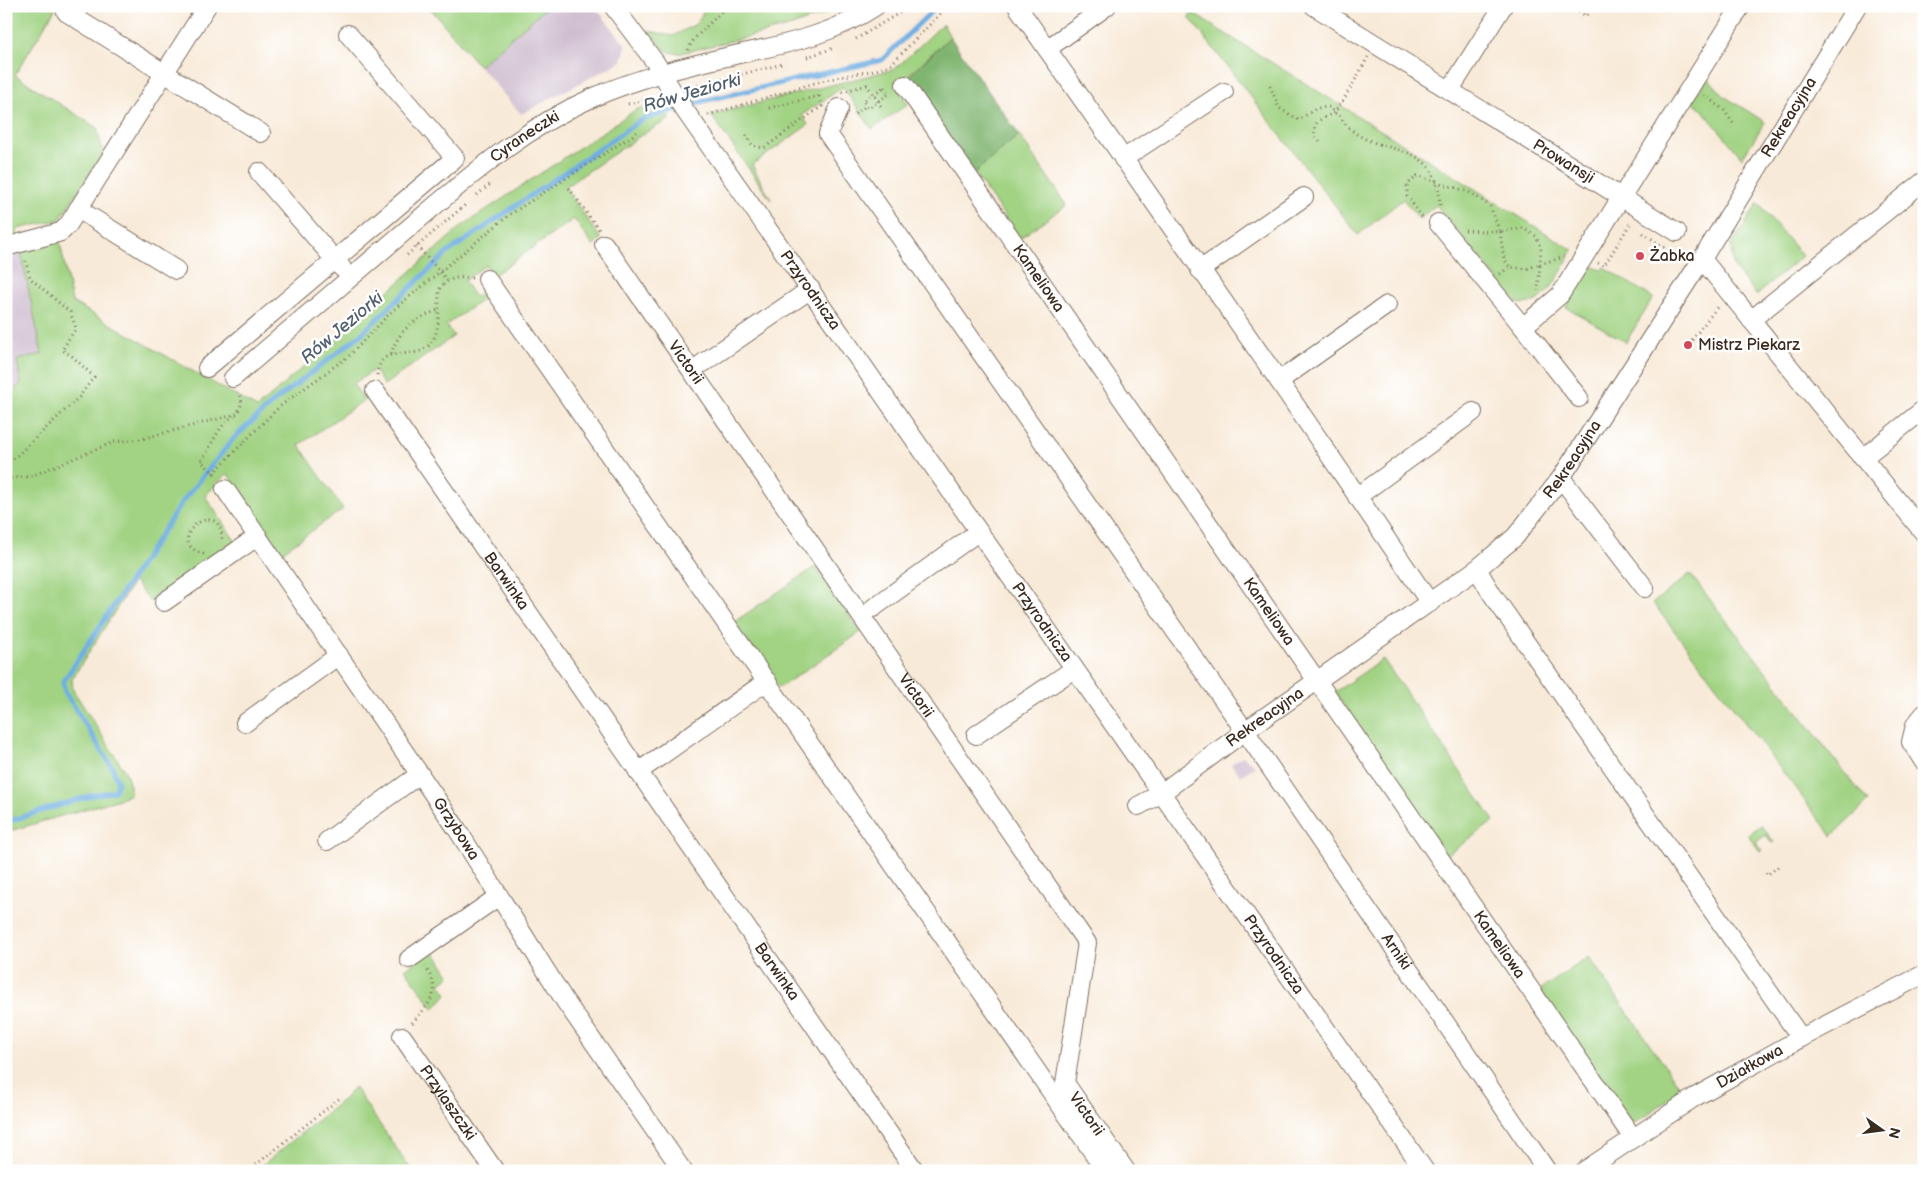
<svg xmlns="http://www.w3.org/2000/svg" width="1930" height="1177" viewBox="0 0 1930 1177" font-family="'Balsamiq Sans',sans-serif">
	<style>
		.industrial { fill: #cfbdcf }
		.green { fill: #a1d383; stroke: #6e7e50 }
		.forest { fill: #80b571; stroke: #5e7048 }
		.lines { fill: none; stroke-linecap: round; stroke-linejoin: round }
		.stream { stroke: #6faee2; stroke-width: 5 }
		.minor-casing { stroke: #7d6d5f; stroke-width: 20 }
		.path { stroke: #7d6d5f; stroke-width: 3; stroke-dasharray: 1 4; stroke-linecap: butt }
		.minor { stroke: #fff; stroke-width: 18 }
		.poi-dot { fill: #d1495b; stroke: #fff; stroke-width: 2 }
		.labels { text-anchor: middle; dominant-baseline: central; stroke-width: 5; stroke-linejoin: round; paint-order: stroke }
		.street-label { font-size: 16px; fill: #3b2a1e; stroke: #fff }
		.poi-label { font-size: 16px; fill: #3b2a1e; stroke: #fff; text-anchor: start }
		.water-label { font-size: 18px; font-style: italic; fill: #505f6c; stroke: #fff }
	</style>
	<rect width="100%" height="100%" fill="#fff"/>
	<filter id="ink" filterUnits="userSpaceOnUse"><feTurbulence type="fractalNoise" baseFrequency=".02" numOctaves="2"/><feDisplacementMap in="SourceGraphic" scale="10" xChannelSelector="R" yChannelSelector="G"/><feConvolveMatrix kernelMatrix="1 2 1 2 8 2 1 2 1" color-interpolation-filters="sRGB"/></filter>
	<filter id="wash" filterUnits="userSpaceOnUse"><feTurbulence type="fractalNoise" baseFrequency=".0096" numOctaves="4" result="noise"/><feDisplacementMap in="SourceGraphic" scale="20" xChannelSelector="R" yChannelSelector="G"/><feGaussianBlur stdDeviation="1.12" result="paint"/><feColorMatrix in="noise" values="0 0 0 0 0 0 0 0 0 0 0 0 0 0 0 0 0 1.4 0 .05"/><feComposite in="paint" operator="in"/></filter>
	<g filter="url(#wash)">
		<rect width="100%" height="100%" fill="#f8ead8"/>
		<path class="industrial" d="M548,6H594L626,45L622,61L521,114L479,66Z
			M6,232L8,238L18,237L42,354L21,383L6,399Z
			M1243,756L1255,766L1241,776L1231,764Z"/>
		<path class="green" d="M6,6H57L15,75L97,128L103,153L59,220L17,229L18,237L7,238Z
			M432,6H548L479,66L430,8Z
			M707,6H845L792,26L682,53C664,55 659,44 650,31L673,36L696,24Z
			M1192,13L1573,250C1560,271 1547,310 1517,303L1436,205L1419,219L1403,199L1358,235L1189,17Z
			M943,24L950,37L896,86L908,104L872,129L843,87L802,115L808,125L752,165L771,200L711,115L895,69Z
			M1708,78L1724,96L1765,122L1742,158L1700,107L1692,101Z
			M662,105L670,119L643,134L565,187L601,239L593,246L574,219L494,275L486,265L464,281L475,297L486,290L489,295L446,325L454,336L384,385L374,370L353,384L364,400L299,445L343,509L282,552L227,473L205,496L236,542L150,602L134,581L72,679L73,690L126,773L130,786V794L123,798L6,832V399L21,383L17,360L42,354L21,253L60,242L72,302L257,408L462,226L637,109Z
			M1019,135L1067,205L1020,238L974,173Z
			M1758,203L1802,256L1756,295L1733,266L1731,246Z
			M1592,266L1601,270L1604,267L1653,298L1626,342L1566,307Z
			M815,567L861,632L779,688L734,622Z
			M1690,574L1868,802L1832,836L1653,603Z
			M1383,659L1494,821L1447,855L1335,692Z
			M1761,825L1774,842L1772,843L1766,835L1756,842L1762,850L1760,851L1748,835Z
			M433,950L450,976L440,984L447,994L434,1009L405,969Z
			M1589,957L1682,1090L1635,1123L1631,1122L1540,990Z
			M354,1087L412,1171H255L345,1098Z"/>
		<path class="forest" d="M950,37L1019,135L974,173L908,77Z"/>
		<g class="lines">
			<path class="stream" d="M6,822L93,795L115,791L118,783L112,767L65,692L63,682L183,501L234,438L277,399L359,336L447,253L641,120L707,100L882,60L937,6"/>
		</g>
	</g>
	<g filter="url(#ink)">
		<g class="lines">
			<g class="minor-casing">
				<g id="minor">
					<path id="s1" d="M613,6L655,62L679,102L1425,1171"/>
					<path d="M1017,6L1279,381L1430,603"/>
					<path id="s2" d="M1314,6L1677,232"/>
					<path d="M66,12L261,133"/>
					<path d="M1047,49L1107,6"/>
					<path id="s3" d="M905,85L1633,1138"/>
					<path d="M1450,90L1503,6"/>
					<path id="s4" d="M839,108L828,134L1245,731L1547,1171"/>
					<path d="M1123,159L1224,92"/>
					<path d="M259,172L342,268"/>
					<path d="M78,209L176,270"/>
					<path d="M1438,223L1523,327"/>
					<path id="s5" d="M604,244L1087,943L1065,1083L1126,1171"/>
					<path d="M9,246L61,232L68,225L207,6"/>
					<path d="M1702,259L1924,533"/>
					<path d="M1200,270L1304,197"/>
					<path d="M487,279L1106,1171"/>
					<path d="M1751,320L1924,181"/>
					<path d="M703,363L811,289"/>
					<path d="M207,368L455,158L348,34"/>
					<path id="s6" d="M233,378C290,329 347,281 404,232C463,182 520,130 592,98C641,76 696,64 748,52C793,43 837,32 876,6"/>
					<path d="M1279,381L1387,305"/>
					<path id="s7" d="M375,391L915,1171"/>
					<path d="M1579,398L1523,327L1560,295L1741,6"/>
					<path d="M1863,458L1924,409"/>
					<path d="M1561,478L1645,588"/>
					<path id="s8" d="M225,489L457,829L565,1001L683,1171"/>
					<path d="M1357,497L1473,412"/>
					<path d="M1477,569L1492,594L1801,1038"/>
					<path d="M164,602L258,536"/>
					<path d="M873,608L978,532"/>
					<path d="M1924,714L1915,725L1911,742L1924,762"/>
					<path d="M245,723L339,655"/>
					<path d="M976,735L1074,669"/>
					<path d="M638,772L767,681"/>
					<path id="s9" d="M1138,806L1160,794L1245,731L1477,569L1515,537L1561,478L1702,259L1857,6"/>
					<path d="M327,841L420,774"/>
					<path d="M409,959L499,896"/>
					<path id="s10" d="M402,1036L495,1171"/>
					<path id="s11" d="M1584,1171L1695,1097L1801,1038L1924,974"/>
				</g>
			</g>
			<path class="path" d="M756,6C771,17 787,12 804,6
				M1570,6L1586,16L1591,6
				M856,39L911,6
				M688,50L694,39L727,6
				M807,57L834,48
				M1270,86L1279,108L1299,120L1317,108L1330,107L1334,113L1339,115C1369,166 1438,127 1440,207
				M884,87L889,94L868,108L863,101Z
				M688,88L782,64
				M842,92L867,85L881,106
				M1704,95L1724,110L1735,126
				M628,104L659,97
				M769,108L819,96
				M855,114L866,106
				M708,115L825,80L880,69L891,64L948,6
				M746,135L753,146L764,148L822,106L818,92
				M1320,141L1315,137C1312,117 1325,120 1334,112C1341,107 1362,67 1368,57
				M569,188L599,230
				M477,195L492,183
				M1422,217L1407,196V185L1417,176L1469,192L1490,206L1500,232L1522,228L1536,236L1541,248L1540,264L1564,257
				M1465,230L1500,232L1504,259L1510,267L1526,269L1540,264L1538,291
				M1643,233L1683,260
				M417,246L447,280
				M407,255L465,205
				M1598,263L1604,266L1630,224
				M1500,274L1510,267
				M1692,340L1718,306
				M391,354C399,329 415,319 438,310
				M377,375C381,338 417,367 433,340C441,326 438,306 439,290C448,277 457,277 472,278
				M6,466L79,397L94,377L71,355L62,350L76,328L70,312L30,278L25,258
				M213,473L279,407L350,355L392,311L509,215L638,132
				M215,474L201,461C213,445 216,427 234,416
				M6,479L31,476L114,442L141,439L237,414L242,403L239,393
				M204,554C158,541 223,492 222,541
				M1766,873L1767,875L1779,866L1778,865
				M412,1023C429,1003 444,993 425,967
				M248,1171L340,1098"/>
			<use href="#minor" class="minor"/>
		</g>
	</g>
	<g class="poi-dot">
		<circle cx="1640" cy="256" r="5"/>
		<circle cx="1688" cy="345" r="5"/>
	</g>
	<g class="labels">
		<g class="street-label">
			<text stroke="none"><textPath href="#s9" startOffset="965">Rekreacyjna</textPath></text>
			<text stroke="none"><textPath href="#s6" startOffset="379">Cyraneczki</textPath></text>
			<text stroke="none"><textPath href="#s2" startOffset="294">Prowansji</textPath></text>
			<text stroke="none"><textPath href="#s3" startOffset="235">Kameliowa</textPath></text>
			<text stroke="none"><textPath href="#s1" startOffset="346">Przyrodnicza</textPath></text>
			<text stroke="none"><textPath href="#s5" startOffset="144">Victorii</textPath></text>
			<text stroke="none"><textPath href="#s9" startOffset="560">Rekreacyjna</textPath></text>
			<text stroke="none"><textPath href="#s7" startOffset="231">Barwinka</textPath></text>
			<text stroke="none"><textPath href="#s3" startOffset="640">Kameliowa</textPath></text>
			<text stroke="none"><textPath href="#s1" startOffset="751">Przyrodnicza</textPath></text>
			<text stroke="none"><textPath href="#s5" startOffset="549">Victorii</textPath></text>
			<text stroke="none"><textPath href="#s9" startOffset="155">Rekreacyjna</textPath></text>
			<text stroke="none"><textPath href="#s8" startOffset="411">Grzybowa</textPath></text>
			<text stroke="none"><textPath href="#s3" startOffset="1045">Kameliowa</textPath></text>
			<text stroke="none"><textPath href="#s4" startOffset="1024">Arniki</textPath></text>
			<text stroke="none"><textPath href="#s1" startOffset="1156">Przyrodnicza</textPath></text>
			<text stroke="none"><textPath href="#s7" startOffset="706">Barwinka</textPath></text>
			<text stroke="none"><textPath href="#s11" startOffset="196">Działkowa</textPath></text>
			<text stroke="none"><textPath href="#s10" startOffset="81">Przylaszczki</textPath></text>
			<text stroke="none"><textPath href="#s5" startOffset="1029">Victorii</textPath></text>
		</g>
		<g class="poi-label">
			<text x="1650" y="256">Żabka</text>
			<text x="1698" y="345">Mistrz Piekarz</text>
		</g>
		<g class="water-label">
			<text transform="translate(692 93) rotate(-16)">Rów Jeziorki</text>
			<text transform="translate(342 328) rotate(-40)">Rów Jeziorki</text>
		</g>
	</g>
	<rect width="1930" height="1177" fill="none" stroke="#fff" stroke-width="25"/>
	<g transform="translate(1882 1130) rotate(104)" stroke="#ffffff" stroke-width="4" paint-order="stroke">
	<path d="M0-4L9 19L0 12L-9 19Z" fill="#3b2a1e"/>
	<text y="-8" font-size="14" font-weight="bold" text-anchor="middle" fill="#3b2a1e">N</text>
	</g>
</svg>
